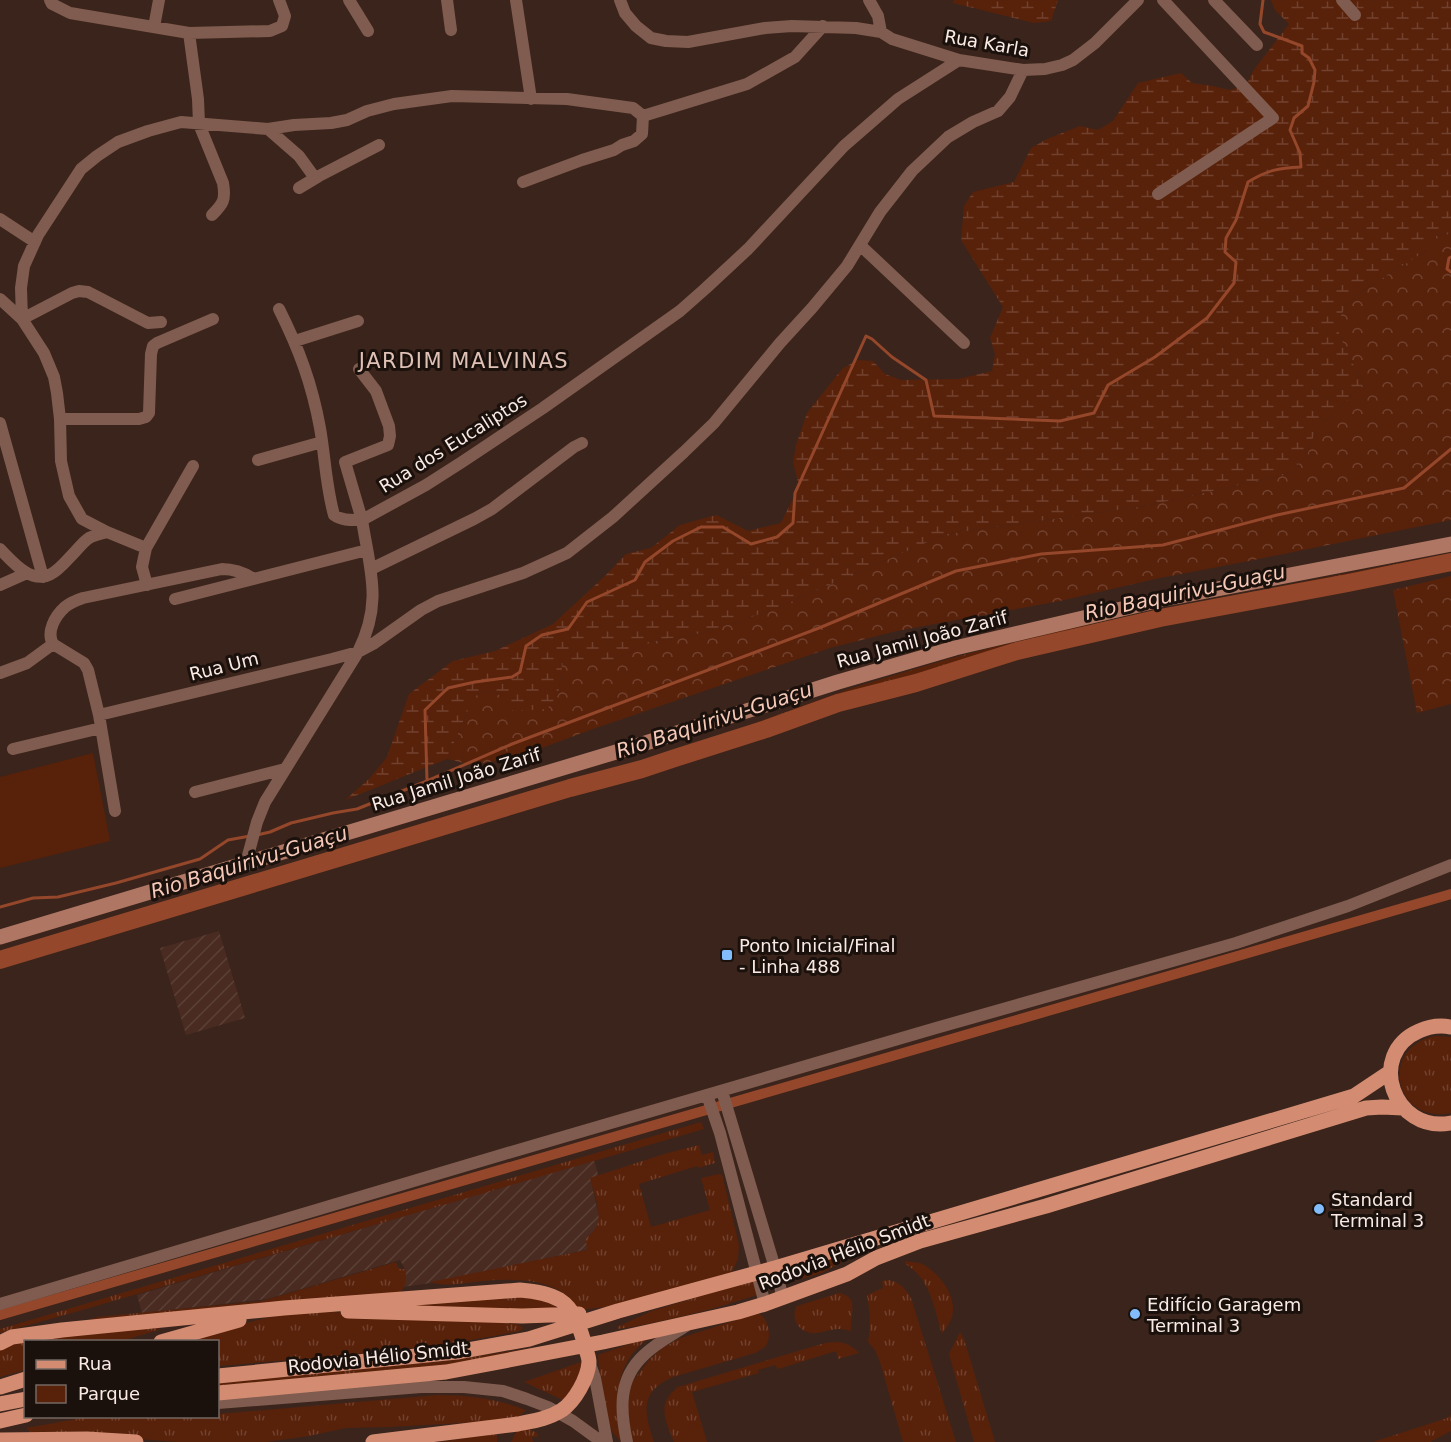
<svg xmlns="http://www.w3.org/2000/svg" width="1451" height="1442" viewBox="0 0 1451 1442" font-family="'DejaVu Sans',sans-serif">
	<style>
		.industrial { fill: url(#industrial-furrows) }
		.grass { fill: url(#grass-tufts) }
		.forest { fill: url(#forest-crowns) }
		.wetland { fill: url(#wetland-marsh) }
		.park { fill: #58210a }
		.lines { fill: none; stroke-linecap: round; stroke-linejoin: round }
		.stream { stroke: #94472a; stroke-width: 3 }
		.canal { stroke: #94472a; stroke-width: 10 }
		.river { stroke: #94472a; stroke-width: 18 }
		.minor { stroke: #7f5c4f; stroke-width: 12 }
		.secondary { stroke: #af7763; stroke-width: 15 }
		.primary { stroke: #d38c72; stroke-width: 15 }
		.poi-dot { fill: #82bcfa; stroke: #1a100c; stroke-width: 2 }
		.labels { text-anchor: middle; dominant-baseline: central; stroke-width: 6; stroke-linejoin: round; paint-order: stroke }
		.street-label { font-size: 18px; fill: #faeae4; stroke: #1a100c }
		.poi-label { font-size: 18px; fill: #faeae4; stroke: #1a100c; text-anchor: start }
		.water-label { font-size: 20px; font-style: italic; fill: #f6c9b8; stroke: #1a100c }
		.quarter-label { font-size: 21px; letter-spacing: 1.5px; fill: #e0c1b6; stroke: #1a100c }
	</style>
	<defs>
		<pattern id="industrial-furrows" width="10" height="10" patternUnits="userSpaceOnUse" patternTransform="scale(1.5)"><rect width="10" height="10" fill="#492b21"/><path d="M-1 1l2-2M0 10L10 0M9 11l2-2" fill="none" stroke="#5b4036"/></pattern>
		<pattern id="grass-tufts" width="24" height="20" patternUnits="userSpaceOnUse" patternTransform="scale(1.5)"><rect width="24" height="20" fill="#58210a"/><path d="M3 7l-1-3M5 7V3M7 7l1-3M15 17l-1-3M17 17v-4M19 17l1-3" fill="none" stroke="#71412e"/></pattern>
		<pattern id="forest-crowns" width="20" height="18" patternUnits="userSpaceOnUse" patternTransform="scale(1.5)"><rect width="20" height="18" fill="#58210a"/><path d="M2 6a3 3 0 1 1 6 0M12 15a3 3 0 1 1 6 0" fill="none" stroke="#71412e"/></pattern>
		<pattern id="wetland-marsh" width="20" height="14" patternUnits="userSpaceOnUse" patternTransform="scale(1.5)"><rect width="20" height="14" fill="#58210a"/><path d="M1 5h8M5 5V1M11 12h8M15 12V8" fill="none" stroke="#71412e"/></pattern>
	</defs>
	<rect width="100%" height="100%" fill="#3b241b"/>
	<path class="industrial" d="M219,931L245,1018L186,1035L160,948Z
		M594,1160L599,1178L591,1181L600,1221L590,1249L431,1283L403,1287L405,1269L400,1260L267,1299L142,1313L137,1295Z"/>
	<path class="grass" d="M1451,553V558L1416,564L1353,578L1241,600L1166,612L1117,626L1018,648L904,680L889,682L840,696L827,704H818L801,709L791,716L754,730L712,743L710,744L708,740L852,688L948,659L998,646L1064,630L1154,611Z
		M1435,1036L1451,1037V1113C1395,1125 1378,1048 1435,1036Z
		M701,1122L704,1129L79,1311L0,1333V1329Z
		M699,1145L702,1155L713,1152L715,1163L698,1168L697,1166L639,1184L651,1227L710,1210L701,1178L719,1174L722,1175L739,1245L738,1259L732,1272L616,1306L578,1310C575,1305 571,1299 566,1295C541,1275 497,1279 467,1283C454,1284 443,1286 430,1282L587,1250L586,1239C591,1234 596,1229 598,1223C601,1209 593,1191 590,1178L664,1154Z
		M854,1251L858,1253L857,1255L847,1259L822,1273L791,1282H786L784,1280L785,1273L787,1271Z
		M905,1261C910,1262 915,1262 920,1263C938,1271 958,1296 952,1317C950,1323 945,1329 942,1334C934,1308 931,1279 905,1264Z
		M396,1262L399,1269H405C407,1278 406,1285 401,1292L87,1321L97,1317L262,1301Z
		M889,1280C901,1283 905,1288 911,1298L956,1442H903L880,1362L875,1350L868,1342C871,1326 870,1311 867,1295L883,1288L882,1281Z
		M749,1281L756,1283L757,1295C710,1310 666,1322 618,1329L617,1327L652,1311Z
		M839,1293C861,1297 849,1316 851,1331C844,1329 838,1328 831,1330C824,1331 818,1334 811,1333C798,1331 791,1319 796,1307L800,1305Z
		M521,1294L549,1302L562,1311L376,1307Z
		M310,1311L370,1314L518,1324L523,1328L520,1331C421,1351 318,1357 218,1366V1342H173L270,1317Z
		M757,1313C767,1316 772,1333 767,1344C765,1348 759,1351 755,1353L673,1377C639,1392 644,1412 654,1442H630L627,1408L628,1394L633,1381L649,1360L661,1349L678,1339Z
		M160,1328L158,1330L122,1341L26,1342L25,1370L0,1377V1347L31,1337Z
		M960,1332L964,1339L995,1442H974L949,1354Z
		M649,1337C644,1342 637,1348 632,1354C613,1380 617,1412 621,1442C618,1438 614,1435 612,1431C604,1409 600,1378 598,1355Z
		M834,1342C845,1342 851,1345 859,1353L838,1359L836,1351L778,1369L775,1365L758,1370L759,1373L692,1392L707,1442H674C665,1420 656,1404 678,1387L825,1343Z
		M532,1348L533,1352L461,1365L218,1388V1381L446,1361Z
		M584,1361V1374L565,1401L524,1382Z
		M438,1395C469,1395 497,1399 526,1410L516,1420L390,1427L346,1428L309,1436L266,1442H176L91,1435L32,1433L26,1428L88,1417L218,1416V1414Z
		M1451,1415V1431L1430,1442H1373L1447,1418Z
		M522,1429H528L537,1433L538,1437H532L533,1442H511L516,1432Z
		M492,1434H496L497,1437V1442H439Z"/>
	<path class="forest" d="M1451,234V520L1254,560L1155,579L1060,601L897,631L830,648L593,729L515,758L472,765L447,759L474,696L490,691L505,697L558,695L563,661H613L648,642L702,633L772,610L946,534L1145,506L1284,475L1306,458L1315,432L1363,384L1339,335L1340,317L1348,303L1362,291L1424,252L1436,236Z
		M1451,576V704L1417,713L1393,590Z"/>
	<path class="wetland" d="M954,0H1058L1051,21L1034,23L953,3Z
		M1271,0H1451V234L1436,236L1424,252L1362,291L1348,303L1340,317L1339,335L1363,384L1315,432L1306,458L1284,475L1145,506L946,534L772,610L702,633L648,642L613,661H563L558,695L547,709L513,711L504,697L490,691L474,696L447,759L345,800L369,779L387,757L409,694L453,661L495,651L553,624L607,574L626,554L651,548L680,525L716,515L748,531L781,523L799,486L793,462L796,445L807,413L842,369L857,360L873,361L885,374L901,380L958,379L992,371L995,354L990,338L1003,307L961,240L964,206L973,192L1014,182L1031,148L1047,139L1080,126L1098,130L1113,121L1138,83L1181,73L1192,83L1213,86L1229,90L1246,86L1253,71L1289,24L1275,10Z"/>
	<path class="park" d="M93,753L110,841L0,868V777Z"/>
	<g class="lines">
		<path class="stream" d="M1451,257L1449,258L1447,269L1451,272
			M427,781L512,744L819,628L956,571L1041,554L1163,545L1277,515L1404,488L1451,449
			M257,835L270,832L291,823L333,813L357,809L427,781L425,710L448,688L475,682L512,677L520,672L526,646L542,635L568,629L587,602L635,580L645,562L673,541L701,527H723L751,544L777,537L793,523L795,493L866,336L872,339L892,357L926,380L934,416L1060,421L1094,413L1108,385L1155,357L1207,318L1234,283L1236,262L1225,252L1226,238L1236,220L1248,182C1268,170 1278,168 1301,167L1300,153L1290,130L1294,118L1308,106L1314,82L1315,70L1309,58L1302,53V46L1264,32L1260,24L1263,0
			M0,907L33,898L58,897L116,883L200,859L228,840L250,836"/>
		<path class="canal" d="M0,1315L1451,894"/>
		<path class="river" d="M0,960L570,788L642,769L675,758L766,729L838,703L916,683L1017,651L1160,618L1348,583L1451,562"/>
		<path class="minor" d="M50,0L52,4L70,13L189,33L198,99L199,124L223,183C226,200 223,204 212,215
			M349,0L368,31
			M447,0L451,30
			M516,0L531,99
			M620,0L625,13L636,26L651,38L666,41L688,42L765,28L792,26L856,28L881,32L892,39L959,60L1023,70L1045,69L1062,65L1073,60L1095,43L1138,0
			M869,0L878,16L881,32
			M1214,0L1257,45
			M1342,0L1355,15
			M154,27L159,0
			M189,33L270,31L282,26L285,16L279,0
			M643,116L747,84L795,57L823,26
			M268,129L299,156L315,178
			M299,188L319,176L379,145
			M1158,194L1273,118L1163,0
			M0,219L35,242
			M860,245L964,343
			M0,299L22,319L72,293L79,291L88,292L148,323L161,322
			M279,309C299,349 312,384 320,428C325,456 326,487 334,515C342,521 352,520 362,520L345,462L388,445L390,436L389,426L376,391L359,369
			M295,341L358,321
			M60,419H139L146,417L149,413L151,354L153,346L157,343L213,319
			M0,423L43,577
			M258,460L322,442
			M146,548L107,532L82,519L69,496L61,461L60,419L57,393L54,377L44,353L22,319L21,288L24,266L38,235L81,169L97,156L118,142L148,131L181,122L268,129L294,125L331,123L347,120L367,111L394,104L452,96L567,99L633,108L643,116L642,134L634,141L622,145L614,150L582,160L523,182
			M0,549C12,561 31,585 51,574C59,570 66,561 72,555C77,550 83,542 89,538C94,535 101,534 107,532
			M371,569L474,519L492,509L574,447L582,443
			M0,585L27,573
			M147,585L142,567L146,548L193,466
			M175,599L367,550
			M0,673L27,663L53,644
			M99,715L332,659L358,652L373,644L421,610L438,601L523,573L567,553L613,517L684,452L714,423L780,343L812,308L847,266L880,212L912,171L948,137L973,122L998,111L1010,97L1023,70
			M13,749L101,728
			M195,792L285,769
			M115,811L99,715L88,670L84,663L53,644C46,632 55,616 65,607C70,603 77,600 83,598L222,569C234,569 243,572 254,579
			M246,863L257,822L265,802L358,652C383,602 370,571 362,520L426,485L462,462L543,408L680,311L706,288L748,249L844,146L898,99L959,60
			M722,1091L775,1268L783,1298
			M707,1095L720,1133L765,1304
			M0,1304L501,1155L936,1028L1236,943L1348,906L1451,865
			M589,1361L595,1378L607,1442
			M218,1403L421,1387H464L503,1391L527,1399L548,1407L573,1421L602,1442
			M627,1442C620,1410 618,1379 644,1355C656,1343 672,1335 686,1326"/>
		<path class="secondary" d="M0,937L636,746L838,682L955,648L1160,600L1451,544"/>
		<path class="primary" d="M1451,1027C1440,1025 1430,1026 1419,1031C1366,1054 1393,1134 1451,1123
			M348,1311L522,1316L579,1314
			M161,1342L239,1320
			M0,1343L12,1337L62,1330L284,1308L520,1290C533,1291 548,1293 560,1300C576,1310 581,1332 586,1349C587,1353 589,1358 589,1362C588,1378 575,1401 562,1410C548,1419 533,1421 518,1424L373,1442
			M218,1376L457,1352L529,1339L618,1311L775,1268L1354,1096L1390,1072
			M0,1387L26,1379
			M218,1393L446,1372L603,1342L738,1312L765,1304L847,1274L876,1258L920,1241L1046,1206L1366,1108L1382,1107L1403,1108
			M0,1404L26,1399
			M0,1421L26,1415
			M0,1440L87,1439L136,1442"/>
	</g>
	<g class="poi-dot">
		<rect x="721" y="949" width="12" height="12" rx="3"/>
		<circle cx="1319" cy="1209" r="6"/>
		<circle cx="1135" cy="1314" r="6"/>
	</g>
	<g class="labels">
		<g class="street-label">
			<text transform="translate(987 43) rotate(10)">Rua Karla</text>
			<text transform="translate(453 443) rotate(-32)">Rua dos Eucaliptos</text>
			<text transform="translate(922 639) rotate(-15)">Rua Jamil João Zarif</text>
			<text transform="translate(224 666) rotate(-14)">Rua Um</text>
			<text transform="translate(456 779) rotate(-17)">Rua Jamil João Zarif</text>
			<text transform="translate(844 1252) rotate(-21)">Rodovia Hélio Smidt</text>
			<text transform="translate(378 1357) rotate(-6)">Rodovia Hélio Smidt</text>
		</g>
		<g class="poi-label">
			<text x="739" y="945">Ponto Inicial/Final<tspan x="739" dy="21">- Linha 488</tspan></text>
			<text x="1331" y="1199">Standard<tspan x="1331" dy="21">Terminal 3</tspan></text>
			<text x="1147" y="1304">Edifício Garagem<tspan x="1147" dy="21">Terminal 3</tspan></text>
		</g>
		<g class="water-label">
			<text transform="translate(1185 592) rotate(-12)">Rio Baquirivu-Guaçu</text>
			<text transform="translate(714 720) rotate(-18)">Rio Baquirivu-Guaçu</text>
			<text transform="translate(249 862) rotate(-17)">Rio Baquirivu-Guaçu</text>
		</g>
		<g class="quarter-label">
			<text x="464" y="361">JARDIM MALVINAS</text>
		</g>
	</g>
	<rect x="24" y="1340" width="195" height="78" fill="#1a100c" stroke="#746762" stroke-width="1.5"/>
	<rect x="36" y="1360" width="30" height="9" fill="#d38c72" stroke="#746762" stroke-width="1.5"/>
	<text x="78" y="1370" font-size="18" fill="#faeae4">Rua</text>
	<rect x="36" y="1385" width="30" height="18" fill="#58210a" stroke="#746762" stroke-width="1.5"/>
	<text x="78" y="1400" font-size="18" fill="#faeae4">Parque</text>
</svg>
